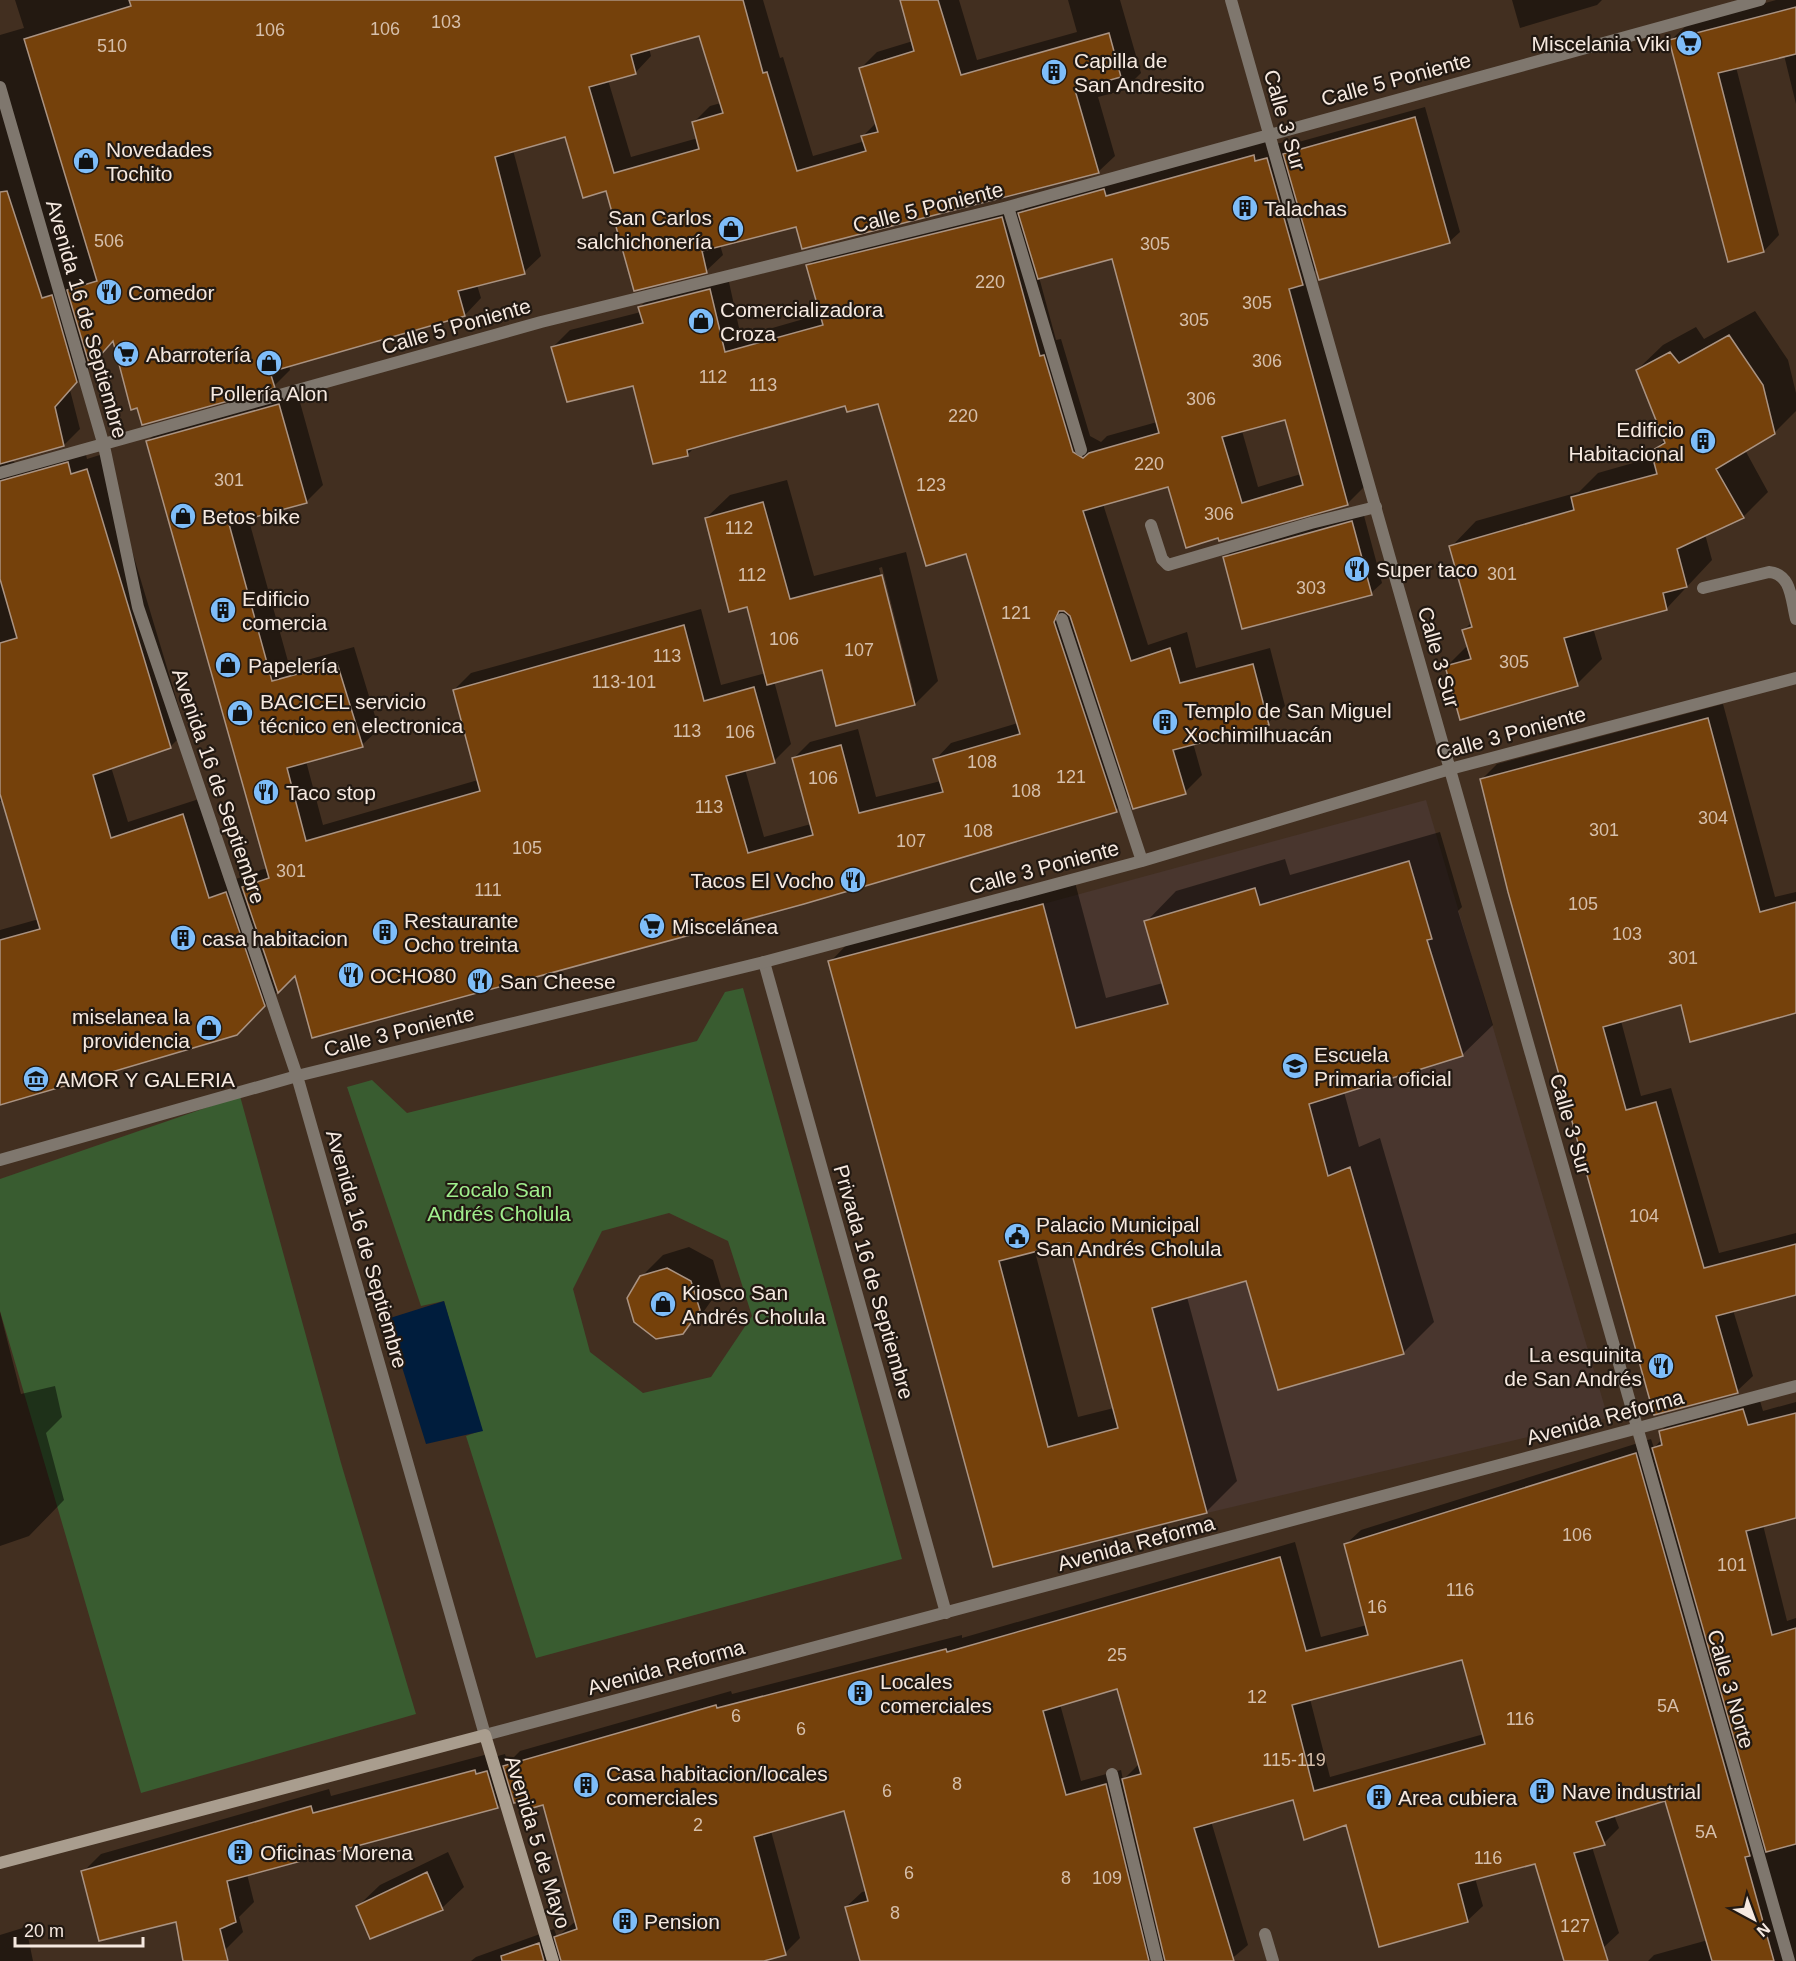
<svg xmlns="http://www.w3.org/2000/svg" width="1796" height="1961" viewBox="0 0 1796 1961" font-family="Helvetica,sans-serif">
	<style>
		.education { fill: #49362e }
		.green { fill: #395c30; fill-rule: evenodd }
		.water { fill: #001d3d }
		.shadow { fill: #0007; fill-rule: evenodd }
		.building { fill: #75410b; stroke: #aa9382; stroke-width: 1.5; fill-rule: evenodd }
		.lines { fill: none; stroke-linecap: round; stroke-linejoin: round }
		.service { stroke: #7f776e; stroke-width: 12 }
		.pedestrian { stroke: #7f776e; stroke-width: 12 }
		.minor { stroke: #7f776e; stroke-width: 12 }
		.tertiary { stroke: #7f776e; stroke-width: 12 }
		.secondary { stroke: #a99d8e; stroke-width: 12 }
		.labels { text-anchor: middle; dominant-baseline: central; stroke-width: 4.5; stroke-linejoin: round; paint-order: stroke }
		.number-label { font-size: 18px; fill: #d6bfab }
		.poi-label { font-size: 21px; fill: #f6e9e0; stroke: #221912; text-anchor: start }
		.street-label { font-size: 21px; fill: #f6e9e0; stroke: #221912 }
		.park-label { font-size: 21px; fill: #a0ee8d; stroke: #221912 }
	</style>
	<rect width="100%" height="100%" fill="#422f20"/>
	<path class="education" d="M1426,800L1608,1418L1207,1513L1043,904Z"/>
	<path class="green" d="M743,988L902,1559L536,1658L466,1436L480,1431L444,1301L421,1306L347,1087L372,1080L407,1113L697,1041L725,992ZM669,1213L728,1241L752,1316L711,1377L643,1393L590,1352L573,1289L602,1231Z
		M240,1096L341,1463L416,1714L141,1793L0,1311V1179Z"/>
	<path class="water" d="M444,1301L483,1431L426,1444L387,1319Z"/>
	<path class="shadow" d="M15,0H763L780,58L783,57L813,156L865,141L863,136L877,122L860,69L877,52L913,41L901,0H959L977,60L1077,32L1068,0H1120L1141,73L1124,90L1098,97L1115,156L1098,172L1006,198L803,247L797,225L720,245L723,255L706,271L607,189L566,135L513,150L541,256L524,272L477,285L481,298L465,315L289,365L290,370L274,386L114,340L70,390L80,429L64,445L10,460L19,465L84,447L87,459L103,454L186,731L170,747L111,767L128,822L199,799L225,882L242,877L245,885L260,870L268,868L148,441L165,424L296,388L323,485L306,502L248,517L289,665L354,647L379,729L362,745L306,761L323,825L478,780L454,690L471,673L701,609L721,685L766,673L748,606L706,518L730,495L787,480L814,576L906,552L938,681L915,704L823,668L774,681L791,744L774,761L745,769L764,837L811,824L794,758L810,742L858,729L876,797L941,781L935,760L951,743L1018,723L967,552L879,402L846,404L696,446L688,454L634,384L553,347L570,330L641,312L640,307L657,290L727,273L741,337L821,314L808,266L825,249L1019,201L1022,211L1037,196L1270,139L1272,145L1284,142L1287,152L1295,143L1425,107L1460,232L1449,242L1318,268L1308,278L1364,487L1347,504L1220,540L1169,485L1103,504L1148,645L1187,632L1196,668L1270,648L1285,706L1268,723L1193,743L1202,775L1185,792L1131,796L1116,810L296,973L236,1033L0,1105V930L39,919L4,801H0V35L24,28ZM700,34L721,103L710,106L693,123L698,138L631,157L608,80L635,73L651,56L649,48ZM1113,257L1157,422L1107,436L1101,442L1090,436L1061,339L1056,340L1039,277ZM1286,419L1301,474L1258,487L1242,431ZM882,567L913,690H910L879,568Z
		M1512,0H1602L1597,5L1520,28Z
		M1776,0H1796V104L1784,55L1736,67L1779,235L1764,251L1671,40L1687,25Z
		M1755,311L1788,360L1796,393V411L1774,433L1745,450L1768,492L1743,517L1705,534L1712,560L1667,608L1593,628L1602,659L1577,684L1446,667L1468,645L1464,630L1472,622L1451,547L1476,521L1579,492L1598,473L1654,457L1653,452L1665,439L1637,370L1663,345L1696,327L1704,339Z
		M1363,512L1382,583L1371,593L1225,558L1235,547Z
		M1723,704L1775,897L1796,892V1012L1682,1004L1621,1021L1641,1096L1671,1088L1719,1253L1796,1233V1293L1733,1310L1753,1376L1737,1391L1482,779L1497,764Z
		M1440,832L1462,907L1458,911L1493,1025L1462,1055L1344,1092L1359,1147L1380,1138L1434,1322L1404,1352L1279,1388L1247,1279L1187,1297L1237,1481L1206,1512L994,1565L830,962L860,931L1073,875L1106,998L1163,983L1146,922L1176,891L1285,859L1290,875ZM1070,1241L1114,1408L1078,1417L1035,1252Z
		M689,1247L713,1260L721,1287L704,1311L682,1333L641,1277L663,1255Z
		M0,1312L21,1394L55,1386L62,1417L46,1433L64,1500L29,1536L0,1546Z
		M1758,1394L1763,1411L1796,1402V1516L1763,1525L1787,1621L1796,1618V1961H1648L1654,1955L1708,1940L1666,1799L1614,1815L1619,1828L1604,1843L1592,1847L1619,1933L1603,1948L1536,1862L1475,1878L1483,1906L1467,1921L1347,1823L1294,1798L1211,1821L1248,1945L1229,1961H861L846,1907L862,1892L867,1891L845,1809L771,1831L800,1938L785,1953L758,1961H471L476,1957L554,1929L557,1937L577,1920L544,1803L523,1800L512,1792L498,1806L247,1874L254,1902L239,1917L243,1932L225,1950L178,1921L83,1872L101,1854L329,1789L331,1796L492,1753L494,1757L505,1754L508,1763L520,1751L731,1691L732,1694L962,1635V1638L1295,1542L1321,1637L1367,1625L1345,1545L1361,1530L1651,1439L1654,1448L1662,1439L1660,1432L1676,1416ZM1463,1658L1484,1734L1330,1777L1310,1699ZM1118,1687L1139,1764L1123,1780L1121,1770L1081,1781L1060,1704Z
		M448,1852L464,1887L442,1908L358,1906L380,1885Z
		M26,1927L33,1961H0V1935Z"/>
	<path class="building" d="M129,0H743L763,73L767,72L797,171L866,151L861,136L878,132L859,68L914,51L900,0H938L961,75L1109,33L1121,77L1075,90L1099,173L802,249L796,227L702,251L707,273L634,291L606,191L583,198L565,137L495,157L525,274L458,291L465,316L270,372L275,388L142,425L137,408L131,410L113,341L90,367L67,290L97,281L24,39L131,6ZM699,36L723,113L692,122L699,149L614,173L589,87L636,74L631,55Z
		M1796,7V54L1718,73L1764,252L1728,262L1669,40Z
		M1415,117L1450,243L1319,280L1283,154Z
		M1254,155L1255,161L1267,158L1303,285L1289,289L1348,505L1219,541L1218,538L1186,548L1168,487L1083,511L1131,661L1170,648L1180,683L1253,664L1269,725L1173,750L1186,794L1133,809L1070,616L1064,611H1059L1054,622L1117,812L804,904L312,1038L295,976L278,993L242,887L269,878L146,441L279,404L307,503L229,524L272,681L337,663L363,747L287,768L306,841L480,791L453,690L684,625L704,701L754,687L775,763L726,776L748,853L813,835L792,758L841,745L859,813L943,792L933,759L1020,734L966,554L926,566L878,404L847,412L845,406L687,450L688,456L653,464L633,386L567,402L551,347L643,323L638,307L710,289L725,352L823,325L806,265L1002,217L1040,356L1044,355L1073,452L1083,458L1089,453L1159,433L1112,259L1038,279L1018,213L1104,189L1106,196ZM1285,420L1303,485L1242,503L1222,437Z
		M7,191L42,298L52,295L77,382L55,407L64,446L0,464V192Z
		M1729,335L1763,385L1775,434L1716,469L1744,518L1677,549L1687,587L1663,593L1667,610L1564,638L1578,686L1460,720L1445,666L1471,659L1462,630L1472,627L1449,546L1574,510L1571,497L1657,474L1651,451L1665,443L1636,370L1670,352L1679,363Z
		M68,462L71,474L87,469L171,748L93,775L111,838L183,814L209,898L226,892L265,1006L237,1035L0,1105V940L40,929L0,794V643L17,638L0,579V481Z
		M763,502L790,599L882,575L915,705L836,726L822,670L767,685L747,607L729,612L705,518Z
		M1352,521L1372,595L1242,629L1223,557Z
		M1708,718L1760,912L1796,902V1013L1690,1042L1681,1005L1603,1027L1626,1110L1656,1102L1704,1268L1796,1244V1295L1716,1316L1738,1393L1654,1415L1508,892L1480,779Z
		M1409,861L1432,939L1427,940L1463,1056L1309,1104L1328,1176L1350,1167L1404,1354L1278,1390L1246,1281L1152,1308L1207,1513L993,1567L828,961L1043,904L1076,1028L1168,1004L1144,921L1255,888L1260,905ZM1069,1243L1118,1428L1048,1447L999,1261Z
		M667,1268L691,1281L700,1310L683,1334L656,1339L634,1322L627,1298L640,1276Z
		M1743,1409L1748,1425L1796,1413V1518L1746,1531L1772,1635L1796,1628V1844L1766,1852L1652,1448L1662,1445L1659,1431Z
		M1636,1453L1750,1856L1745,1857L1774,1961H1712L1665,1801L1596,1822L1605,1845L1574,1853L1608,1961H1564L1535,1864L1458,1884L1468,1922L1379,1947L1346,1825L1304,1840L1293,1800L1194,1828L1234,1961H1165L1122,1779L1141,1774L1117,1689L1043,1711L1066,1795L1106,1784L1149,1961H860L845,1907L868,1901L844,1811L754,1837L786,1955L764,1961H561L554,1937L577,1929L543,1805L525,1810L522,1801L514,1803L503,1766L716,1705L717,1708L946,1649L947,1652L1280,1557L1306,1651L1368,1635L1344,1544ZM1462,1660L1485,1744L1314,1791L1292,1705Z
		M475,1770L476,1774L487,1771L498,1808L227,1881L236,1922L220,1929L228,1961H183L176,1922L99,1941L81,1871L311,1806L313,1813Z
		M427,1872L443,1910L370,1939L356,1906Z
		M539,1943L544,1961H502L501,1956Z"/>
	<g class="lines">
		<path class="service" d="M1151,525L1162,559L1168,565L1311,523L1376,507
			M1703,588L1769,572C1792,574 1791,600 1796,619
			M1112,1774L1157,1961
			M1265,1934L1273,1961"/>
		<path class="pedestrian" d="M764,962L946,1613"/>
		<path class="minor" d="M1231,0L1789,1961
			M0,87L104,446L138,607L297,1076L485,1735
			M1008,207L1081,450
			M0,473L541,322L1008,207L1760,0
			M1062,619L1142,861
			M0,1160L297,1076L764,962L1142,861L1450,769L1796,678"/>
		<path class="tertiary" d="M485,1735L1796,1386"/>
		<path class="secondary" d="M0,1863L485,1735L553,1961"/>
	</g>
	<defs>
		<g id="supermarket-disc" transform="scale(1.35)"><circle r="9.5" fill="#7ebdf9" stroke="#221912"/><path d="M-6-5.5h2.5l.6 2H6L4.5 2H-2.5L-4.4-4H-6ZM-1.5 3.2a1.3 1.3 0 1 0 .1 0ZM3 3.2a1.3 1.3 0 1 0 .1 0Z" fill="#111"/></g>
		<g id="building-disc" transform="scale(1.35)"><circle r="9.5" fill="#7ebdf9" stroke="#221912"/><path d="M-4-6H4V6H1V3H-1V6H-4ZM-2.5-4.3h1.7v1.8h-1.7ZM.8-4.3h1.7v1.8H.8ZM-2.5-1h1.7V.8h-1.7ZM.8-1h1.7V.8H.8Z" fill="#111"/></g>
		<g id="shop-disc" transform="scale(1.35)"><circle r="9.5" fill="#7ebdf9" stroke="#221912"/><path d="M-5-2.5h2.3a2.7 3.5 0 0 1 5.4 0H5L5.5 6h-11ZM-1.5-2.5h3a1.5 2.3 0 0 0-3 0Z" fill="#111"/></g>
		<g id="restaurant-disc" transform="scale(1.35)"><circle r="9.5" fill="#7ebdf9" stroke="#221912"/><path d="M-5-6h1v4h1v-4h1v4h1v-4h1v5L-1.5 .5V6h-2V.5L-5-1ZM5-6V6H3V1.5H1.5Q1.5-4 5-6Z" fill="#111"/></g>
		<g id="school-disc" transform="scale(1.35)"><circle r="9.5" fill="#7ebdf9" stroke="#221912"/><path d="M0-5L7-2L0 1L-7-2ZM-4 1L0 2.5L4 1V4Q0 6-4 4Z" fill="#111"/></g>
		<g id="museum-disc" transform="scale(1.35)"><circle r="9.5" fill="#7ebdf9" stroke="#221912"/><path d="M0-6L6-3V-2H-6V-3ZM-5-1h2V3h-2ZM-1-1h2V3h-2ZM3-1h2V3H3ZM-6 4H6V6H-6Z" fill="#111"/></g>
		<g id="civic-disc" transform="scale(1.35)"><circle r="9.5" fill="#7ebdf9" stroke="#221912"/><path d="M-.6-6.5H3V-4.5H.6V-3L4-1V1h2V6H-6V1h2V-1L-.6-3ZM-1.2 2.5V6h2.4V2.5Z" fill="#111"/></g>
	</defs>
	<g fill-rule="evenodd">
		<use href="#supermarket-disc" x="1689" y="43"/>
		<use href="#building-disc" x="1054" y="72"/>
		<use href="#shop-disc" x="86" y="161"/>
		<use href="#building-disc" x="1245" y="208"/>
		<use href="#shop-disc" x="731" y="229"/>
		<use href="#restaurant-disc" x="109" y="292"/>
		<use href="#shop-disc" x="701" y="321"/>
		<use href="#supermarket-disc" x="126" y="354"/>
		<use href="#shop-disc" x="269" y="363"/>
		<use href="#building-disc" x="1703" y="441"/>
		<use href="#shop-disc" x="183" y="516"/>
		<use href="#restaurant-disc" x="1357" y="569"/>
		<use href="#building-disc" x="223" y="610"/>
		<use href="#shop-disc" x="228" y="665"/>
		<use href="#shop-disc" x="240" y="713"/>
		<use href="#building-disc" x="1165" y="722"/>
		<use href="#restaurant-disc" x="266" y="792"/>
		<use href="#restaurant-disc" x="853" y="880"/>
		<use href="#supermarket-disc" x="652" y="926"/>
		<use href="#building-disc" x="385" y="932"/>
		<use href="#building-disc" x="183" y="938"/>
		<use href="#restaurant-disc" x="351" y="975"/>
		<use href="#restaurant-disc" x="480" y="981"/>
		<use href="#shop-disc" x="209" y="1028"/>
		<use href="#school-disc" x="1295" y="1066"/>
		<use href="#museum-disc" x="36" y="1079"/>
		<use href="#civic-disc" x="1017" y="1236"/>
		<use href="#shop-disc" x="663" y="1304"/>
		<use href="#restaurant-disc" x="1661" y="1366"/>
		<use href="#building-disc" x="860" y="1693"/>
		<use href="#building-disc" x="586" y="1785"/>
		<use href="#building-disc" x="1542" y="1791"/>
		<use href="#building-disc" x="1379" y="1797"/>
		<use href="#building-disc" x="240" y="1852"/>
		<use href="#building-disc" x="625" y="1921"/>
	</g>
	<g class="labels">
		<g class="number-label">
			<text x="446" y="22">103</text>
			<text x="385" y="29">106</text>
			<text x="270" y="30">106</text>
			<text x="112" y="46">510</text>
			<text x="109" y="241">506</text>
			<text x="1155" y="244">305</text>
			<text x="990" y="282">220</text>
			<text x="1257" y="303">305</text>
			<text x="1194" y="320">305</text>
			<text x="1267" y="361">306</text>
			<text x="713" y="377">112</text>
			<text x="763" y="385">113</text>
			<text x="1201" y="399">306</text>
			<text x="963" y="416">220</text>
			<text x="1149" y="464">220</text>
			<text x="229" y="480">301</text>
			<text x="931" y="485">123</text>
			<text x="1219" y="514">306</text>
			<text x="739" y="528">112</text>
			<text x="1502" y="574">301</text>
			<text x="752" y="575">112</text>
			<text x="1311" y="588">303</text>
			<text x="1016" y="613">121</text>
			<text x="784" y="639">106</text>
			<text x="859" y="650">107</text>
			<text x="667" y="656">113</text>
			<text x="1514" y="662">305</text>
			<text x="624" y="682">113-101</text>
			<text x="687" y="731">113</text>
			<text x="740" y="732">106</text>
			<text x="982" y="762">108</text>
			<text x="1071" y="777">121</text>
			<text x="823" y="778">106</text>
			<text x="1026" y="791">108</text>
			<text x="709" y="807">113</text>
			<text x="1713" y="818">304</text>
			<text x="1604" y="830">301</text>
			<text x="978" y="831">108</text>
			<text x="911" y="841">107</text>
			<text x="527" y="848">105</text>
			<text x="291" y="871">301</text>
			<text x="488" y="890">111</text>
			<text x="1583" y="904">105</text>
			<text x="1627" y="934">103</text>
			<text x="1683" y="958">301</text>
			<text x="1644" y="1216">104</text>
			<text x="1577" y="1535">106</text>
			<text x="1732" y="1565">101</text>
			<text x="1460" y="1590">116</text>
			<text x="1377" y="1607">16</text>
			<text x="1117" y="1655">25</text>
			<text x="1257" y="1697">12</text>
			<text x="1668" y="1706">5A</text>
			<text x="736" y="1716">6</text>
			<text x="1520" y="1719">116</text>
			<text x="801" y="1729">6</text>
			<text x="1294" y="1760">115-119</text>
			<text x="957" y="1784">8</text>
			<text x="887" y="1791">6</text>
			<text x="698" y="1825">2</text>
			<text x="1706" y="1832">5A</text>
			<text x="1488" y="1858">116</text>
			<text x="909" y="1873">6</text>
			<text x="1066" y="1878">8</text>
			<text x="1107" y="1878">109</text>
			<text x="895" y="1913">8</text>
			<text x="1575" y="1926">127</text>
		</g>
		<g class="poi-label">
			<text x="1670" y="43" text-anchor="end">Miscelania Viki</text>
			<text x="1074" y="60">Capilla de<tspan x="1074" dy="24">San Andresito</tspan></text>
			<text x="106" y="149">Novedades<tspan x="106" dy="24">Tochito</tspan></text>
			<text x="1264" y="208">Talachas</text>
			<text x="712" y="217" text-anchor="end">San Carlos<tspan x="712" dy="24">salchichonería</tspan></text>
			<text x="128" y="292">Comedor</text>
			<text x="720" y="309">Comercializadora<tspan x="720" dy="24">Croza</tspan></text>
			<text x="146" y="354">Abarrotería</text>
			<text x="269" y="393" text-anchor="middle">Pollería Alon</text>
			<text x="1684" y="429" text-anchor="end">Edificio<tspan x="1684" dy="24">Habitacional</tspan></text>
			<text x="202" y="516">Betos bike</text>
			<text x="1376" y="569">Super taco</text>
			<text x="242" y="598">Edificio<tspan x="242" dy="24">comercia</tspan></text>
			<text x="248" y="665">Papelería</text>
			<text x="260" y="701">BACICEL servicio<tspan x="260" dy="24">técnico en electronica</tspan></text>
			<text x="1184" y="710">Templo de San Miguel<tspan x="1184" dy="24">Xochimilhuacán</tspan></text>
			<text x="286" y="792">Taco stop</text>
			<text x="834" y="880" text-anchor="end">Tacos El Vocho</text>
			<text x="404" y="920">Restaurante<tspan x="404" dy="24">Ocho treinta</tspan></text>
			<text x="672" y="926">Miscelánea</text>
			<text x="202" y="938">casa habitacion</text>
			<text x="370" y="975">OCHO80</text>
			<text x="500" y="981">San Cheese</text>
			<text x="190" y="1016" text-anchor="end">miselanea la<tspan x="190" dy="24">providencia</tspan></text>
			<text x="1314" y="1054">Escuela<tspan x="1314" dy="24">Primaria oficial</tspan></text>
			<text x="56" y="1079">AMOR Y GALERIA</text>
			<text x="1036" y="1224">Palacio Municipal<tspan x="1036" dy="24">San Andrés Cholula</tspan></text>
			<text x="682" y="1292">Kiosco San<tspan x="682" dy="24">Andrés Cholula</tspan></text>
			<text x="1642" y="1354" text-anchor="end">La esquinita<tspan x="1642" dy="24">de San Andrés</tspan></text>
			<text x="880" y="1681">Locales<tspan x="880" dy="24">comerciales</tspan></text>
			<text x="606" y="1773">Casa habitacion/locales<tspan x="606" dy="24">comerciales</tspan></text>
			<text x="1562" y="1791">Nave industrial</text>
			<text x="1398" y="1797">Area cubiera</text>
			<text x="260" y="1852">Oficinas Morena</text>
			<text x="644" y="1921">Pension</text>
		</g>
		<g class="street-label">
			<text transform="translate(1396 79) rotate(-15)">Calle 5 Poniente</text>
			<text transform="translate(1285 120) rotate(74)">Calle 3 Sur</text>
			<text transform="translate(928 207) rotate(-14)">Calle 5 Poniente</text>
			<text transform="translate(87 319) rotate(74)">Avenida 16 de Septiembre</text>
			<text transform="translate(456 326) rotate(-16)">Calle 5 Poniente</text>
			<text transform="translate(1439 657) rotate(74)">Calle 3 Sur</text>
			<text transform="translate(1511 733) rotate(-15)">Calle 3 Poniente</text>
			<text transform="translate(219 786) rotate(71)">Avenida 16 de Septiembre</text>
			<text transform="translate(1044 867) rotate(-15)">Calle 3 Poniente</text>
			<text transform="translate(399 1031) rotate(-14)">Calle 3 Poniente</text>
			<text transform="translate(1571 1124) rotate(74)">Calle 3 Sur</text>
			<text transform="translate(367 1249) rotate(74)">Avenida 16 de Septiembre</text>
			<text transform="translate(874 1282) rotate(74)">Privada 16 de Septiembre</text>
			<text transform="translate(1605 1417) rotate(-15)">Avenida Reforma</text>
			<text transform="translate(1136 1543) rotate(-15)">Avenida Reforma</text>
			<text transform="translate(666 1667) rotate(-15)">Avenida Reforma</text>
			<text transform="translate(1731 1689) rotate(74)">Calle 3 Norte</text>
			<text transform="translate(538 1842) rotate(73)">Avenida 5 de Mayo</text>
		</g>
		<g class="park-label">
			<text x="499" y="1189">Zocalo San<tspan x="499" dy="24">Andrés Cholula</tspan></text>
		</g>
	</g>
	<g transform="translate(1754 1919) rotate(139)" stroke="#221912" stroke-width="4.5" paint-order="stroke">
	<path d="M0-4.5L10 22L0 15L-10 22Z" fill="#f6e9e0"/>
	<text y="-9" font-size="16" font-weight="bold" text-anchor="middle" fill="#f6e9e0">N</text>
	</g>
	<path d="M15 1937v9h128v-9" fill="none" stroke="#f6e9e0" stroke-width="3"/>
	<text x="24" y="1937" font-size="18" fill="#f6e9e0" stroke="#221912" stroke-width="4.5" paint-order="stroke">20 m</text>
</svg>
